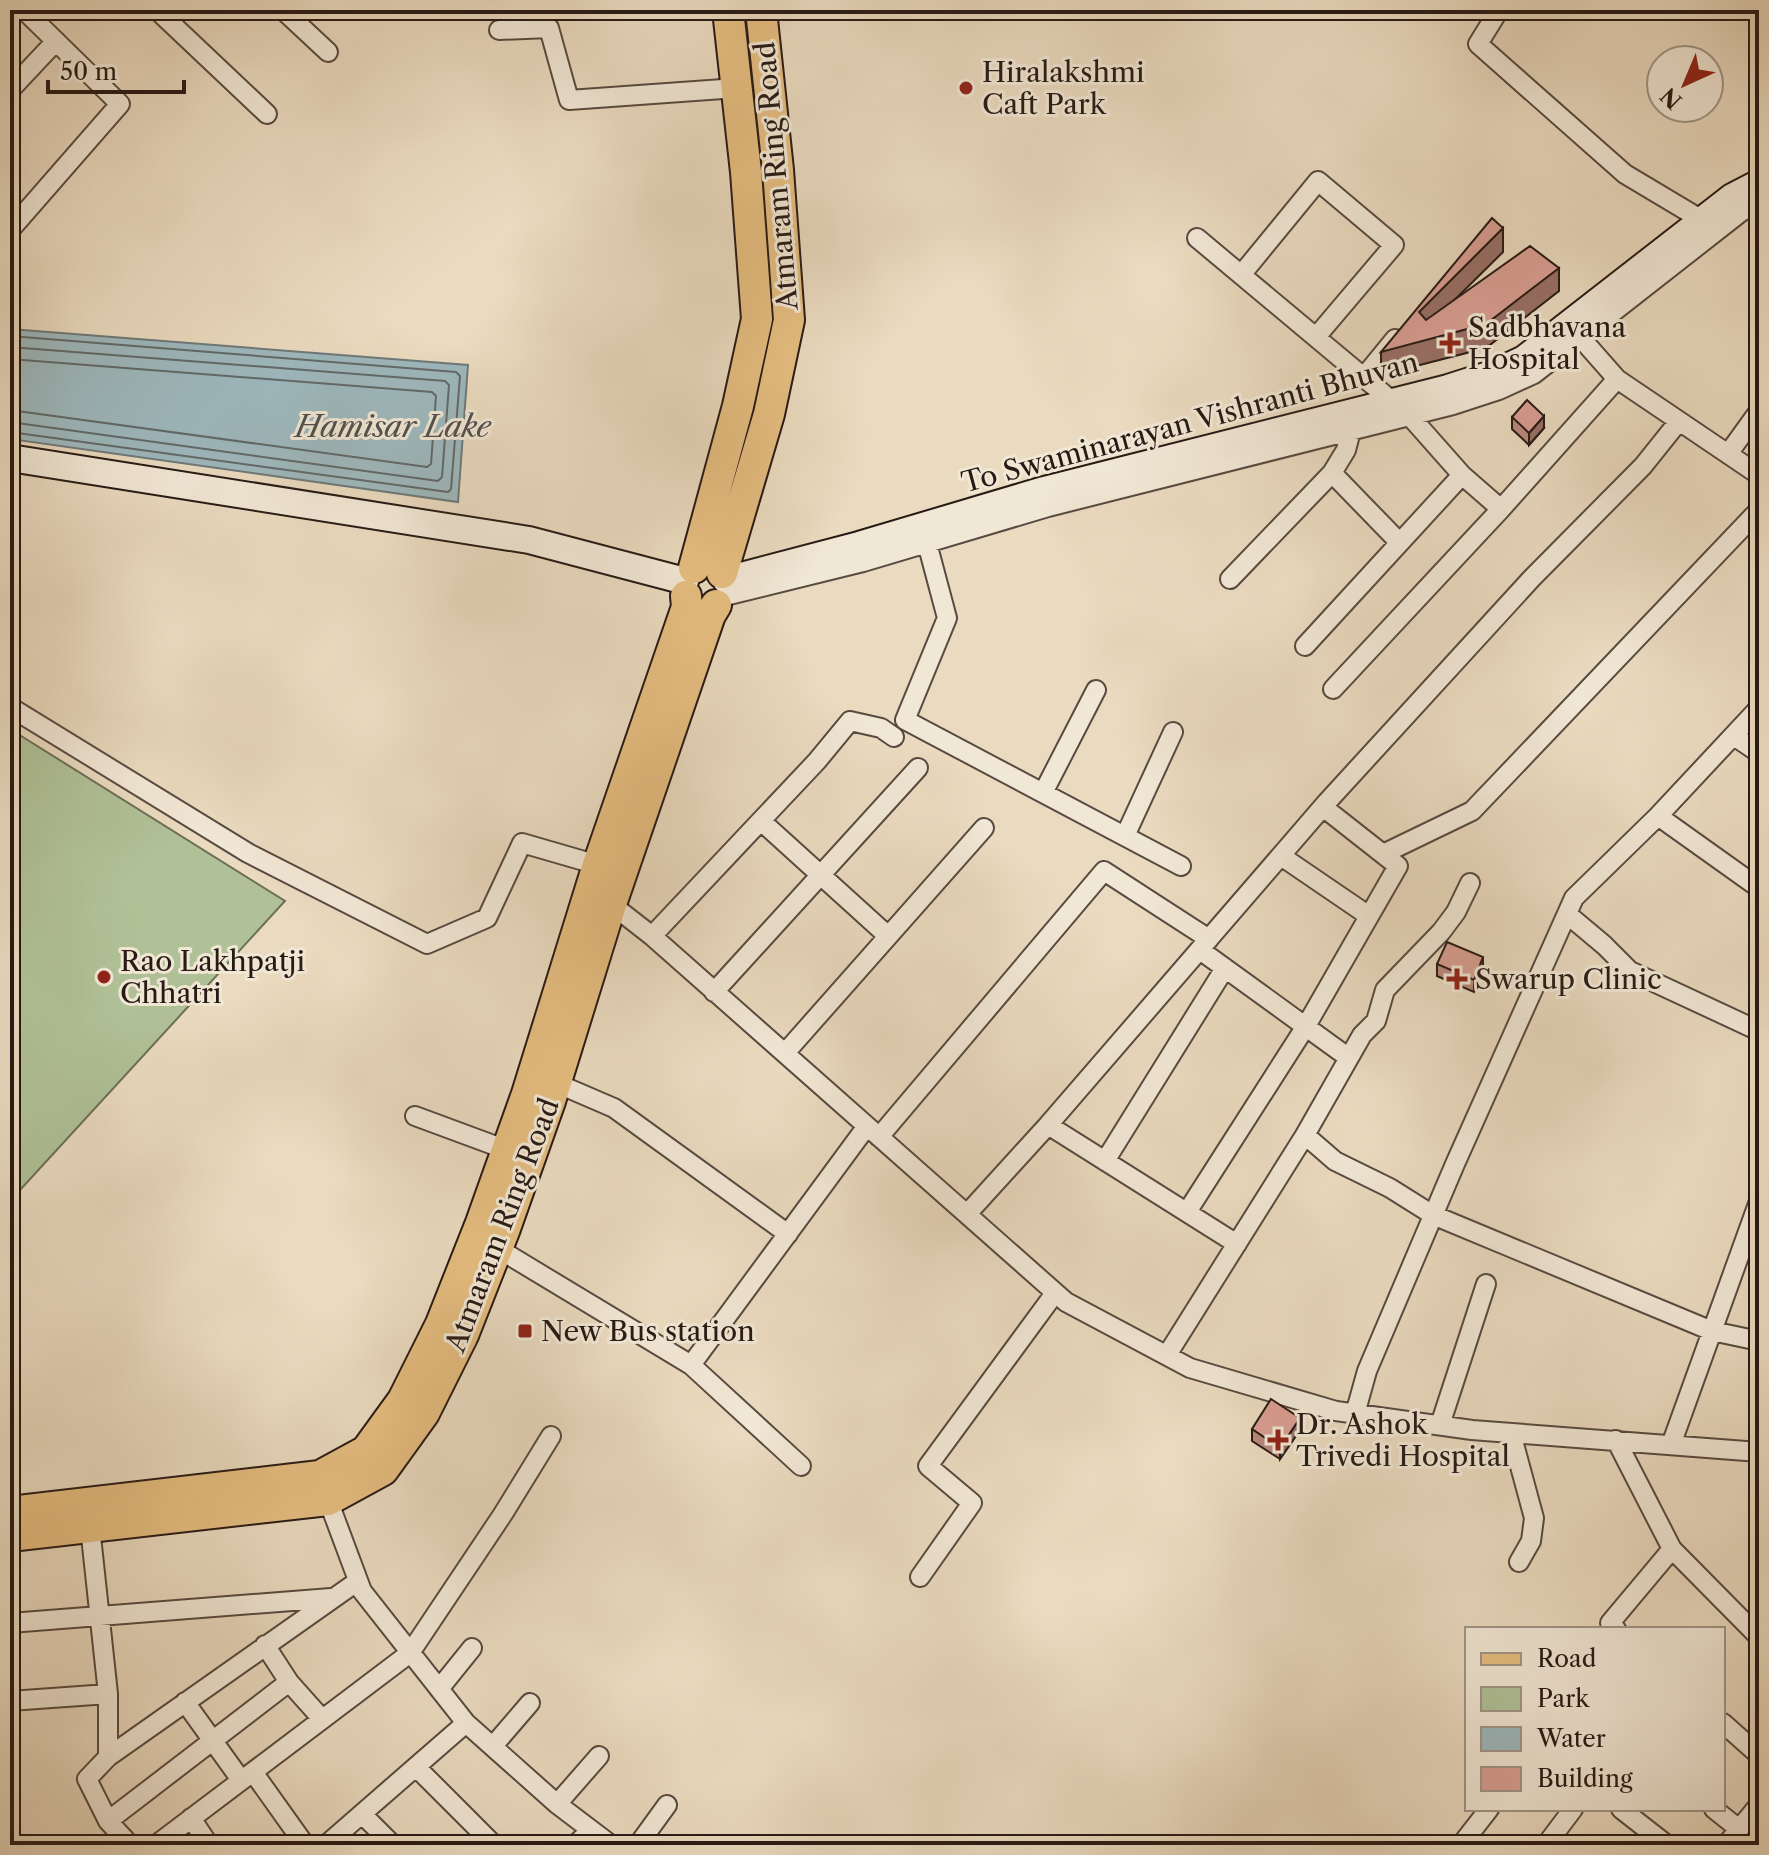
<svg xmlns="http://www.w3.org/2000/svg" width="1769" height="1855" viewBox="0 0 1769 1855" font-family="'Libre Caslon Text',serif">
	<style>
		.green { fill: #b0c197; stroke: #6c6e56; stroke-width: 2 }
		.water { fill: #9db8bd; stroke: #6e797a; stroke-width: 2 }
		.lines { fill: none; stroke-linecap: round; stroke-linejoin: round }
		.shore { stroke: #626969; stroke-width: 2 }
		.street-casing { stroke: #584a40; stroke-width: 22 }
		.secondary-casing { stroke: #271a15; stroke-width: 30 }
		.primary-casing { stroke: #271a15; stroke-width: 34 }
		.street { stroke: #f1e7d5; stroke-width: 18 }
		.secondary { stroke: #f1e7d5; stroke-width: 26 }
		.primary { stroke: #e5bd80; stroke-width: 30 }
		.wall { fill: #bb887e; stroke: #271a15; stroke-width: 2 }
		.shaded-wall { fill: #986f66; stroke: #271a15; stroke-width: 2 }
		.building { fill: #d99e92; stroke: #271a15; stroke-width: 2 }
		.poi-dot { fill: #8f2418; stroke: #f1e7d5; stroke-width: 3 }
		.labels { text-anchor: middle; dominant-baseline: central; stroke-width: 6; stroke-linejoin: round; paint-order: stroke }
		.poi-label { font-size: 28px; fill: #271a15; stroke: #f1e7d5; text-anchor: start }
		.street-label { font-size: 28px; fill: #271a15; stroke: #f1e7d5 }
		.water-label { font-size: 30px; font-style: italic; fill: #505150; stroke: #f1e7d5 }
	</style>
	<rect width="100%" height="100%" fill="#eadabf"/>
	<filter id="stains"><feTurbulence type="fractalNoise" baseFrequency=".0025" numOctaves="4"/><feColorMatrix values="0 0 0 0 .2 0 0 0 0 .09 0 0 0 0 .02 0 0 0 .5 -.17"/></filter>
	<radialGradient id="worn" r=".72"><stop offset=".6" stop-color="#630" stop-opacity="0"/><stop offset="1" stop-color="#630" stop-opacity=".3"/></radialGradient>
	<path class="green" d="M10,729L285,901L10,1201Z"/>
	<path class="water" d="M10,329L468,365L458,502L10,439Z"/>
	<g class="lines">
		<path class="shore" d="M10,336L456,372L460,376L451,489L448,492L10,432
			M10,347L445,381L449,385L442,477L438,481L10,422
			M10,359L432,392L436,396L431,464L427,467L10,410"/>
		<g class="street-casing">
			<path id="street" d="M157,10L267,114
				M283,10L328,52
				M1499,10L1478,44L1625,174L1702,220
				M499,30L549,28L569,100L737,88
				M10,90L56,41
				M10,230L120,104L24,10
				M1197,238L1392,401
				M1241,275L1318,181L1394,245L1316,337
				M1580,337L1617,379L1759,475
				M1364,377L1395,339
				M1408,414L1462,475L1501,509
				M1728,454L1759,411
				M1332,473L1399,542
				M927,543L947,618L905,720L1181,866
				M1230,579L1332,473L1346,450L1351,431
				M725,596L863,562L1048,507L1453,405L1499,390L1534,374L1741,212L1759,203
				M1305,646L1462,475
				M1333,689L1501,509L1617,379
				M10,707L248,853L427,944L487,918L522,843L598,865
				M1734,736L1759,753
				M1043,793L1096,690
				M1658,816L1759,888
				M761,821L888,936
				M1125,836L1173,732
				M1383,854L1472,811L1759,510
				M1281,856L1369,916
				M611,904L652,936L1066,1302L1190,1368L1336,1411L1472,1430L1759,1452
				M1567,914L1604,945L1630,971L1759,1031
				M652,936L817,761L850,721L881,728L894,737
				M1200,950L1349,1058
				M714,992L918,768
				M785,1053L984,828
				M556,1083L614,1108L788,1234
				M415,1116L507,1150
				M1048,1125L1237,1244
				M1305,1135L1335,1161L1390,1188L1433,1215L1712,1331L1759,1341
				M879,1137L1104,871L1209,939
				M1105,1161L1225,968
				M1187,1212L1306,1026L1398,866L1323,807
				M967,1214L1048,1125L1327,802L1532,578L1643,466L1679,421
				M497,1248L691,1365L801,1466
				M1167,1355L1305,1135L1362,1035L1376,1021L1385,990L1441,932L1456,912L1470,883
				M691,1365L867,1126
				M1355,1414L1367,1371L1455,1164L1574,898L1658,816L1759,708
				M1440,1425L1486,1284
				M1511,1433L1534,1518L1531,1541L1519,1562
				M1616,1440L1672,1549L1759,1637
				M1671,1445L1759,1201
				M328,1500L362,1591L466,1723L557,1804L611,1845
				M90,1527L108,1694V1757
				M920,1577L972,1503L928,1466L1055,1293
				M10,1623L331,1598
				M1616,1629L1610,1623L1672,1549
				M265,1645L289,1682L322,1719
				M439,1689L472,1648
				M10,1701L108,1694
				M185,1702L241,1780
				M1723,1723L1759,1755
				M493,1746L530,1703
				M416,1767L494,1845
				M253,1772L305,1845
				M557,1804L599,1756
				M1621,1809L1667,1845
				M1714,1809L1739,1829
				M362,1814L393,1845
				M191,1818L209,1845
				M108,1821L289,1682
				M130,1845L108,1821L87,1779L108,1757L358,1581
				M156,1845L410,1653L503,1514L551,1436
				M326,1845L466,1723
				M575,1845L590,1831
				M638,1845L667,1805
				M1461,1845L1489,1809
				M1546,1845L1573,1809
				M1726,1845L1759,1805"/>
		</g>
		<g class="secondary-casing">
			<path id="secondary" d="M10,458L529,540L685,581
				M726,580L859,545L1044,490L1448,388L1492,374L1524,359L1732,197L1759,183"/>
		</g>
		<g class="primary-casing">
			<path id="primary" d="M694,568L738,406L757,319L746,172L728,10
				M722,573L769,414L789,320L778,170L761,10
				M10,1512L320,1476L366,1451L403,1400L441,1324L481,1223L527,1094L598,865L687,607L686,596
				M10,1536L328,1500L383,1470L424,1413L463,1335L504,1231L550,1101L611,904L710,615L716,605"/>
		</g>
		<use href="#street" class="street"/>
		<use href="#secondary" class="secondary"/>
		<use href="#primary" class="primary"/>
	</g>
	<path class="wall" d="M1512,417L1544,428L1529,445L1512,429Z
		M1437,964L1483,969L1474,992L1437,976Z
		M1252,1429L1300,1430L1280,1459L1252,1441Z"/>
	<path class="shaded-wall" d="M1503,228V252L1419,335V312Z
		M1559,268V291L1486,348L1381,375V352Z
		M1544,416V428L1529,445V433Z
		M1483,957V969L1474,992V980Z
		M1300,1418V1430L1280,1459V1448Z"/>
	<path class="building" d="M1492,218L1503,228L1419,312L1426,320L1530,246L1559,268L1486,324L1381,352Z
		M1527,400L1544,416L1529,433L1512,417Z
		M1447,942L1483,957L1474,980L1437,964Z
		M1271,1399L1300,1418L1280,1448L1252,1429Z"/>
	<g class="poi-dot">
		<circle cx="966" cy="88" r="8"/>
		<path d="M1446 331h8v8h8v8h-8v8h-8v-8h-8v-8h8z"/>
		<circle cx="104" cy="977" r="8"/>
		<path d="M1453 967h8v8h8v8h-8v8h-8v-8h-8v-8h8z"/>
		<rect x="517" y="1323" width="16" height="16" rx="4"/>
		<path d="M1274 1428h8v8h8v8h-8v8h-8v-8h-8v-8h8z"/>
	</g>
	<g class="labels">
		<g class="poi-label">
			<text x="982" y="72">Hiralakshmi<tspan x="982" dy="32">Caft Park</tspan></text>
			<text x="1468" y="327">Sadbhavana<tspan x="1468" dy="32">Hospital</tspan></text>
			<text x="120" y="961">Rao Lakhpatji<tspan x="120" dy="32">Chhatri</tspan></text>
			<text x="1475" y="979">Swarup Clinic</text>
			<text x="541" y="1331">New Bus station</text>
			<text x="1296" y="1424">Dr. Ashok<tspan x="1296" dy="32">Trivedi Hospital</tspan></text>
		</g>
		<g class="street-label">
			<text transform="translate(776 176) rotate(-95)">Atmaram Ring Road</text>
			<text transform="translate(1190 422) rotate(-15)">To Swaminarayan Vishranti Bhuvan</text>
			<text transform="translate(502 1225) rotate(-69)">Atmaram Ring Road</text>
		</g>
		<g class="water-label">
			<text x="393" y="426">Hamisar Lake</text>
		</g>
	</g>
	<rect width="1769" height="1855" fill="none" stroke="#eadabf" stroke-width="40"/>
	<rect x="12" y="12" width="1745" height="1831" fill="none" stroke="#271a15" stroke-width="4"/>
	<rect x="20" y="20" width="1729" height="1815" fill="none" stroke="#271a15" stroke-width="2"/>
	<rect x="1465" y="1627" width="260" height="184" fill="#f1e7d5" stroke="#a09588" stroke-width="2"/>
	<rect x="1481" y="1653" width="40" height="12" fill="#e5bd80" stroke="#a09588" stroke-width="2"/>
	<text x="1537" y="1667" font-size="24" fill="#271a15">Road</text>
	<rect x="1481" y="1687" width="40" height="24" fill="#b0c197" stroke="#a09588" stroke-width="2"/>
	<text x="1537" y="1707" font-size="24" fill="#271a15">Park</text>
	<rect x="1481" y="1727" width="40" height="24" fill="#9db8bd" stroke="#a09588" stroke-width="2"/>
	<text x="1537" y="1747" font-size="24" fill="#271a15">Water</text>
	<rect x="1481" y="1767" width="40" height="24" fill="#d99e92" stroke="#a09588" stroke-width="2"/>
	<text x="1537" y="1787" font-size="24" fill="#271a15">Building</text>
	<g transform="translate(1685 84) rotate(224)"><circle r="38" fill="#f1e7d5" stroke="#a09588" stroke-width="2"/>
	<path d="M0-6L14 30L0 20L-14 30Z" fill="#8f2418"/>
	<text y="-12" font-size="22" font-weight="bold" text-anchor="middle" fill="#271a15">N</text>
	</g>
	<path d="M48 80v12h136v-12" fill="none" stroke="#271a15" stroke-width="4"/>
	<text x="60" y="80" font-size="24" fill="#271a15" stroke="#f1e7d5" stroke-width="6" paint-order="stroke">50 m</text>
	<rect width="100%" height="100%" filter="url(#stains)"/>
	<rect width="100%" height="100%" fill="url(#worn)"/>
</svg>
